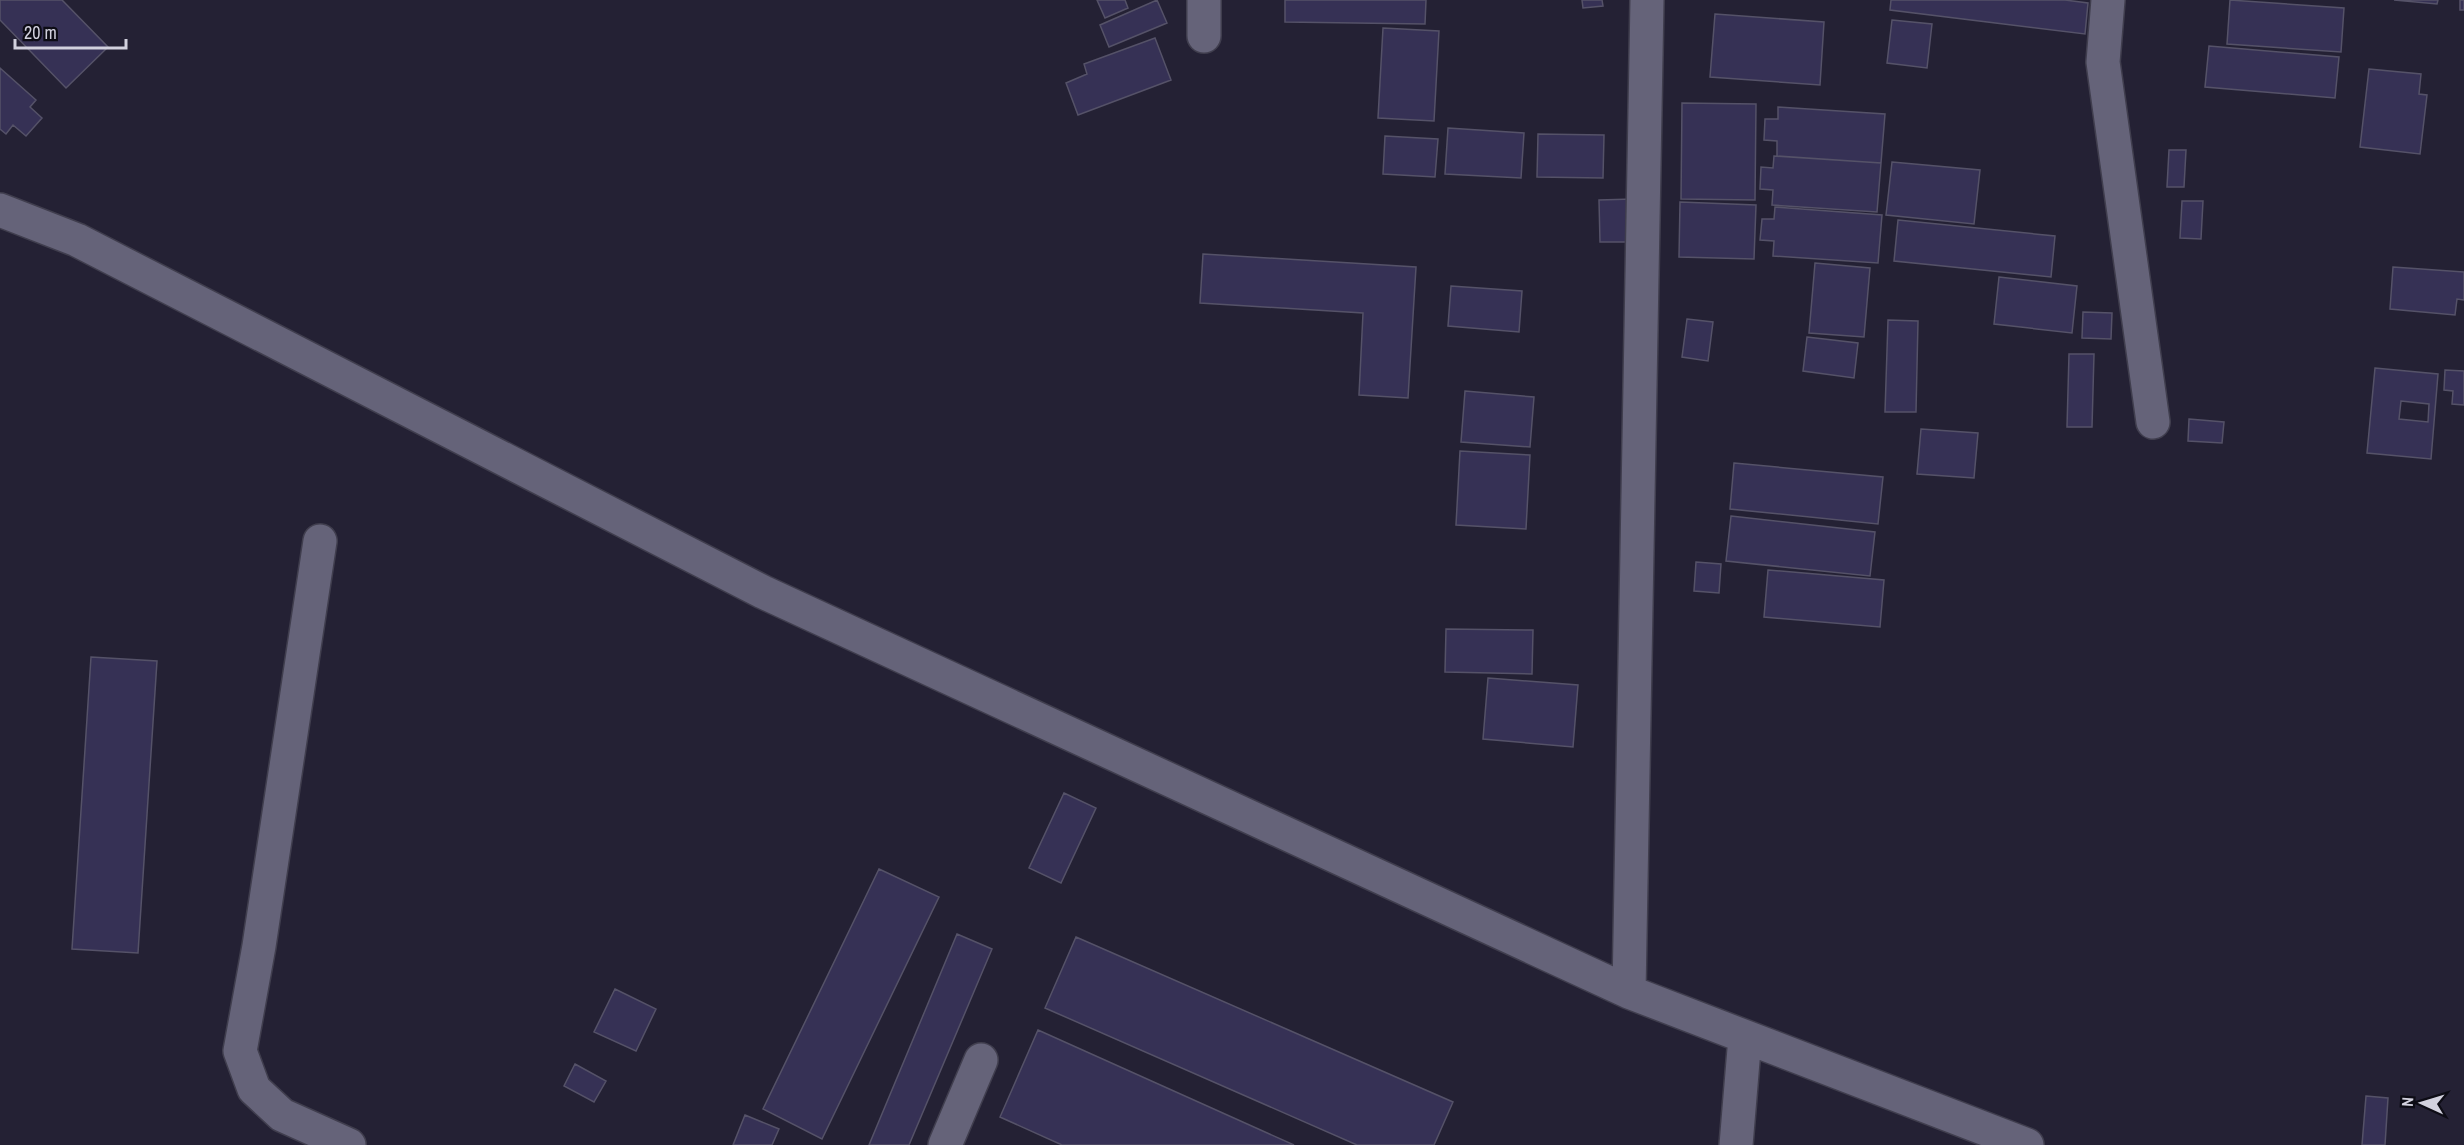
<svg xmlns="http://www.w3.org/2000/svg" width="2464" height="1145" viewBox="0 0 2464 1145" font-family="'Archivo Narrow',sans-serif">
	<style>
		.building { fill: #363155; stroke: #555268; stroke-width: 1.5; fill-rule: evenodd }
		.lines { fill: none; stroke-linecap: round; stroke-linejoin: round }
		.minor-casing { stroke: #403e4e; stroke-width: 36 }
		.minor { stroke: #656379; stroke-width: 33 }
	</style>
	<rect width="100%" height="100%" fill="#242134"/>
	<path class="building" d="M0,0H62L108,47L66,88L0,20Z
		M1097,0H1125L1128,8L1105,18Z
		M1157,0L1167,23L1109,47L1100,25Z
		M1285,0H1426L1425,24L1285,22Z
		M1582,0H1602L1603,6L1583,8Z
		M1891,0H2065L2088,3L2085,34L1890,10Z
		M2230,0L2344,8L2341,52L2227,44Z
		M2394,0H2438L2437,4Z
		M2460,0H2464V10H2460Z
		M1715,14L1824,22L1820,85L1710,77Z
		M1892,20L1932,24L1927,68L1887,63Z
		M1383,28L1439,31L1434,121L1378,118Z
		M1155,38L1171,80L1078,115L1066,83L1087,74L1084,64Z
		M2209,46L2339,57L2335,98L2205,87Z
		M0,68L36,100L30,107L42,118L26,136L13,125L6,134L0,129Z
		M2369,69L2421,74L2419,94L2427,95L2420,154L2360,147Z
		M1682,103L1756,104L1755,200L1681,199Z
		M1778,107L1885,114L1881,163L1777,156V141L1764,140L1765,119H1778Z
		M1448,128L1524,133L1521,178L1445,174Z
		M1538,134L1604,135L1603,178L1537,177Z
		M1385,136L1438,139L1435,177L1383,174Z
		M2169,150H2186L2184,187H2167Z
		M1774,156L1881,163L1877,212L1772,205L1773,190L1760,189L1761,167L1773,168Z
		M1892,162L1980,170L1974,224L1886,215Z
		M1633,199L1634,242H1600L1599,200Z
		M2182,201H2203L2201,239L2180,238Z
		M1680,202L1756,205L1754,259L1679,257Z
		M1775,207L1882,215L1878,263L1773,256L1774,241L1760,240L1762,219H1774Z
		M1898,220L2055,236L2051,277L1894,261Z
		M1203,254L1416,267L1408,398L1359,395L1363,313L1200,303Z
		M1815,263L1870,268L1864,337L1809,333Z
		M2393,267L2464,272V300L2457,299L2455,315L2390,309Z
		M1999,277L2077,286L2072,333L1994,324Z
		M1451,286L1522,291L1519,332L1448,326Z
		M2083,312L2112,313L2111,339L2082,338Z
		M1687,319L1713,322L1708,361L1682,357Z
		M1888,320L1918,321L1916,412H1885Z
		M1807,337L1858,343L1854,378L1803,371Z
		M2069,354H2094L2092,427H2067Z
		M2375,368L2438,374L2431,459L2367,453ZM2401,401L2429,404L2428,422L2399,419Z
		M2445,370L2464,371V405L2452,404L2453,391L2444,390Z
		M1465,391L1534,397L1530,447L1461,442Z
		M2189,419L2224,422L2222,443L2188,441Z
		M1921,429L1978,433L1974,478L1917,474Z
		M1460,451L1530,455L1526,529L1456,525Z
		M1734,463L1883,477L1878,524L1730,509Z
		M1731,516L1875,532L1870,576L1726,561Z
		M1696,562L1721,564L1719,593L1694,591Z
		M1768,570L1884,580L1880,627L1764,617Z
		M1446,629L1533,630L1532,674L1445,672Z
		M91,657L157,661L138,953L72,949Z
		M1488,678L1578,685L1573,747L1483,739Z
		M1064,793L1096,808L1061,883L1029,868Z
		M879,869L939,897L822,1139L763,1109Z
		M957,934L992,949L909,1145H869Z
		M1076,937L1453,1102L1434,1145H1357L1045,1008Z
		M615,989L656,1009L636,1051L594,1032Z
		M1038,1030L1294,1145H1062L1000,1117Z
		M575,1064L606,1081L594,1102L564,1086Z
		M2366,1096L2388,1098L2385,1145H2362Z
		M745,1115L779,1129L772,1145H733Z"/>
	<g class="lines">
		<g class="minor-casing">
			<path id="minor" d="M2108,0L2103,62L2153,422
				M1204,36V0
				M0,210L77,240L763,592L1629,992L2027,1145
				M320,541L259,946L240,1051L254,1089L282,1115L349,1145
				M1629,992L1647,0
				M945,1145L981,1060
				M1736,1145L1745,1037"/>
		</g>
		<use href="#minor" class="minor"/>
	</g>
	<g transform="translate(2422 1103) rotate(274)" stroke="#0d0c15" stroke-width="4.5" paint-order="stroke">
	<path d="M0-4.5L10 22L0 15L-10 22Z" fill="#d2d1de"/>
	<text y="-9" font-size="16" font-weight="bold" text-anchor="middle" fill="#d2d1de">N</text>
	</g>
	<path d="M15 39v9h111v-9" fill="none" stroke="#d2d1de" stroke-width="3"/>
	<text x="24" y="39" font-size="18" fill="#d2d1de" stroke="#0d0c15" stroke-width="4.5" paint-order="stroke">20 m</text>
</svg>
